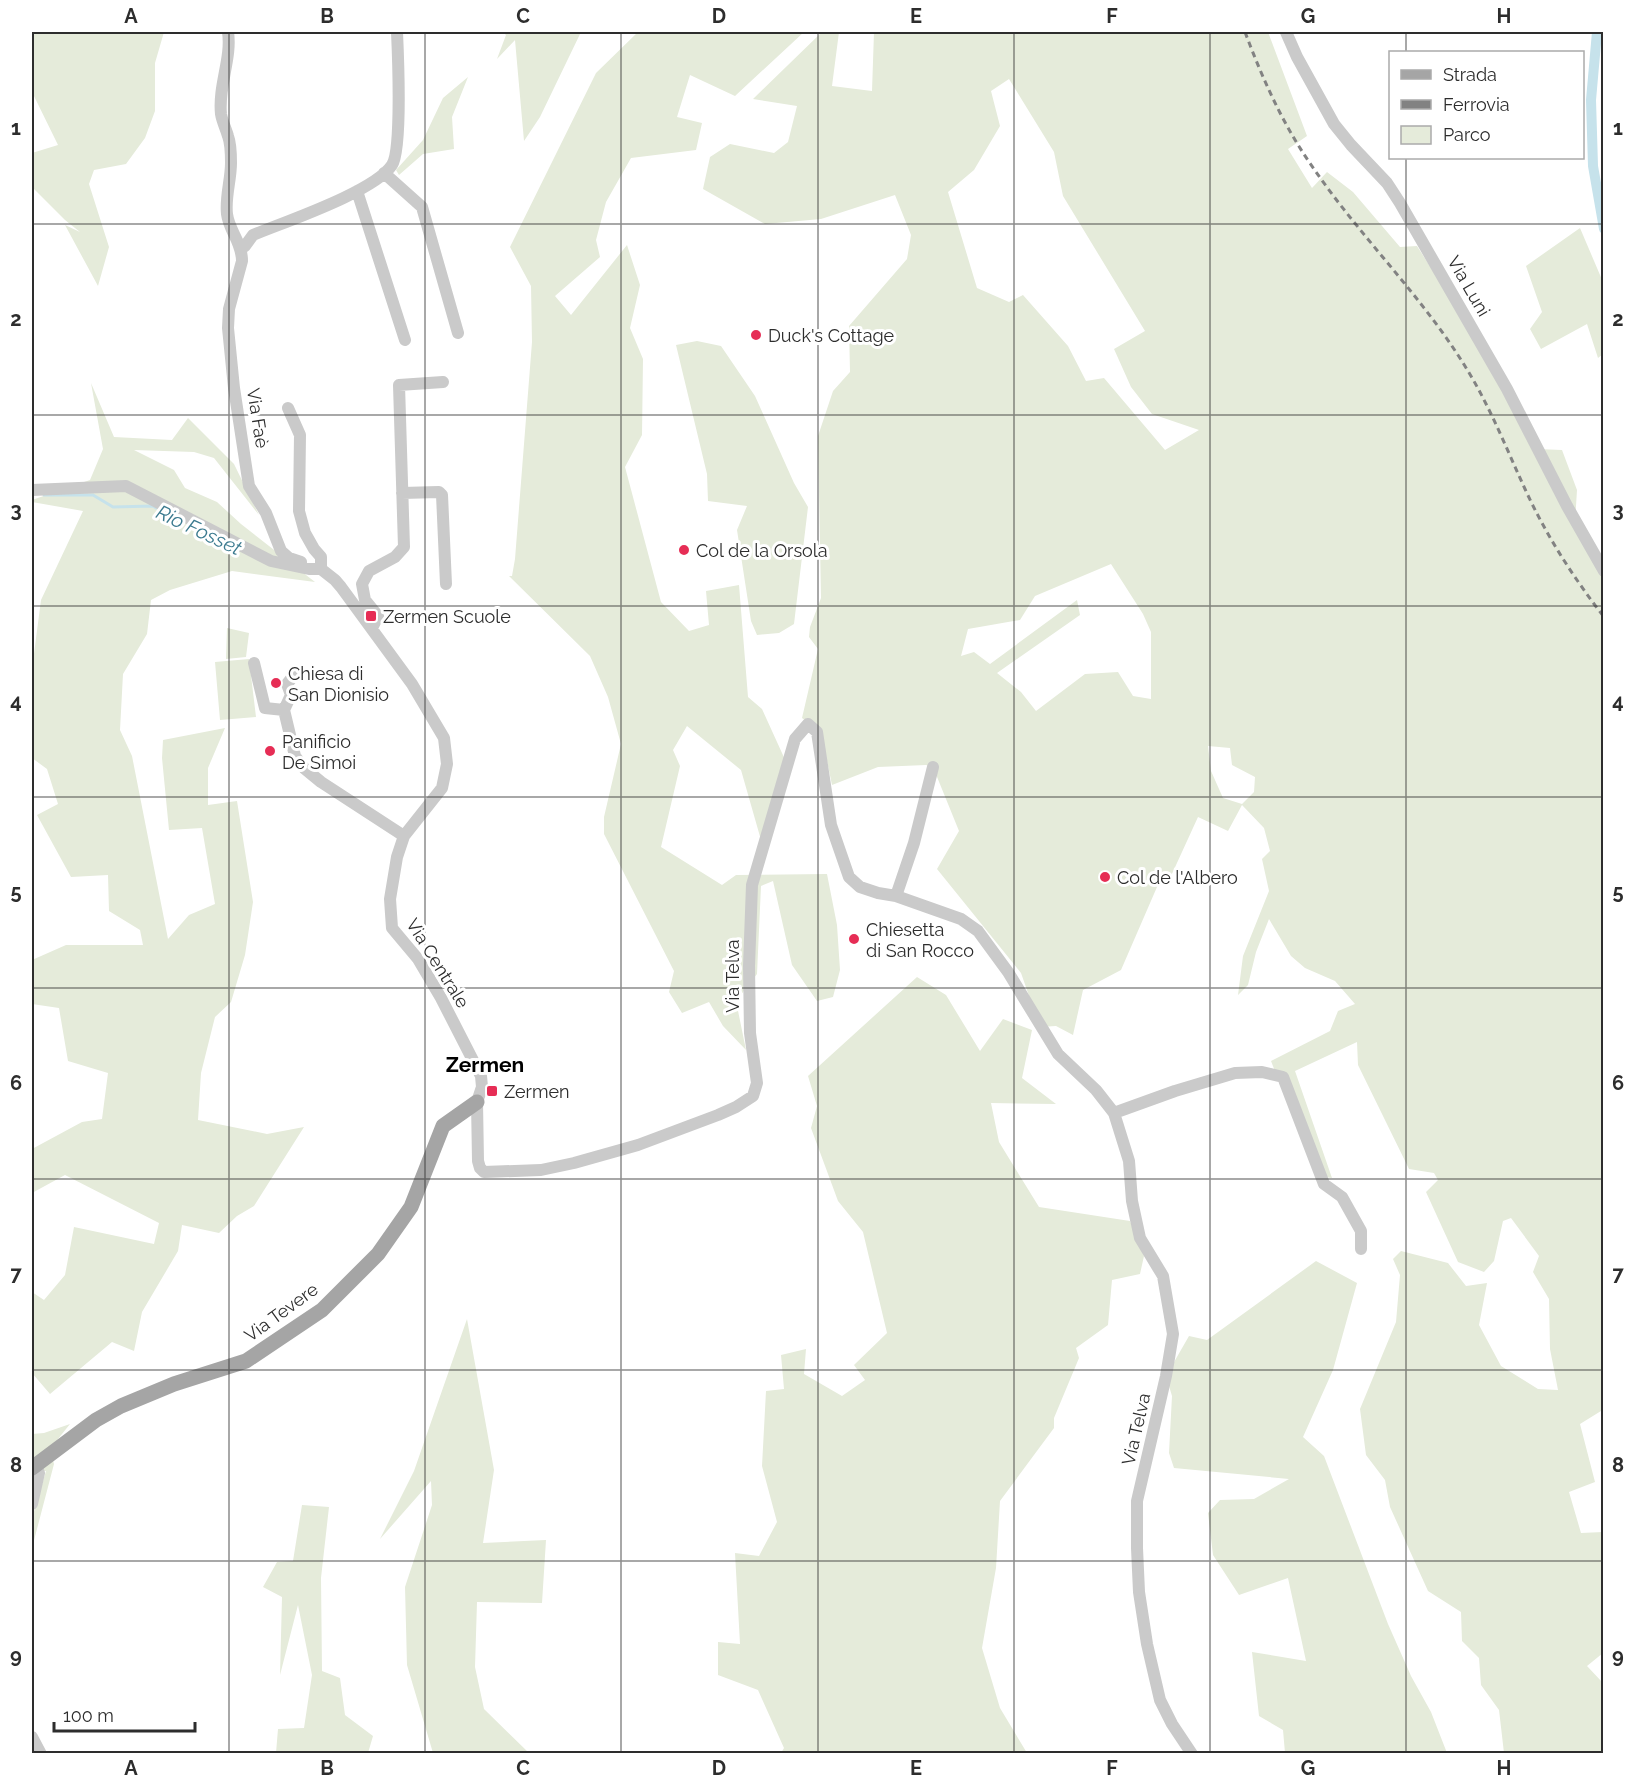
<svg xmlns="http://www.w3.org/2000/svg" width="1635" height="1785" viewBox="0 0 1635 1785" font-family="Raleway,sans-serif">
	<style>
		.green { fill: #e5ebda; fill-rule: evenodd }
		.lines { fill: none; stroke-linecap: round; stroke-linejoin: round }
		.stream { stroke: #c6e2eb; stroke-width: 3 }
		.canal { stroke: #c6e2eb; stroke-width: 10 }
		.minor { stroke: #cacaca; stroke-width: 12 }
		.major { stroke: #a5a5a5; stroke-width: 15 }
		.rail { stroke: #828282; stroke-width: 3; stroke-dasharray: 6 4.5; stroke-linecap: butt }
		.grid { fill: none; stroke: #2d2d2d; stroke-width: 1.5; stroke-opacity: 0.55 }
		.poi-dot { fill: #e62d55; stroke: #fff; stroke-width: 2 }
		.labels { text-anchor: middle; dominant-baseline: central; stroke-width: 6; stroke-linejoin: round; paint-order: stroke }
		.street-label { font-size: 18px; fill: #2d2d2d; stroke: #fff }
		.poi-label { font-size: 18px; fill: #2d2d2d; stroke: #fff; text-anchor: start }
		.water-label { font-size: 20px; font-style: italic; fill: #3b7a8f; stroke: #fff }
		.quarter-label { font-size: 21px; font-weight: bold; fill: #000; stroke: #fff }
		.neatline { fill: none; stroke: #2d2d2d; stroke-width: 2 }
		.grid-label { font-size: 20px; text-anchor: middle; font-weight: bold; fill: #2d2d2d }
	</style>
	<rect width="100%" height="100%" fill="#fff"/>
	<path class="green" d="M32,32H164L155,63V111L145,138L126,164L94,170L89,184L109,247L98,286L65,225L80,232L65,220L32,187V153L58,145L32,92Z
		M503,32H581L540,117L524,141L515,40L497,59L506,35Z
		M638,32H804L735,96L690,75L677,117L702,123L696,150L631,158L606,202L596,240L600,257L555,296L571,315L627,245L640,285L630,328L643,359L642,435L625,467L661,602L689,631L709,625L706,591L739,585L748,697L762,709L787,764L763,847L741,770L687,726L673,750L680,766L661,847L722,885L736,875L827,874L837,925L840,970L833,997L817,1001L792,965L773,881L761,886L757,974L736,1001L746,1050L723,1026L709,1002L682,1013L669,992L674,971L604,834V817L621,744L608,697L590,656L509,576H512L515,559L532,342L531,286L510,247L596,73Z
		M822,32H839L832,86L872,91L874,32H1268L1307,136L1288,149L1312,188L1327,172L1353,192L1400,247L1417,246L1459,312L1537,449L1562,450L1577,490L1575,522L1604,575V1412L1601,1411L1580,1424L1595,1482L1569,1492L1581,1533L1603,1532V1653L1587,1666L1603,1683V1753H1504L1499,1710L1481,1685L1479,1658L1462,1641L1461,1612L1428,1591L1390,1507L1385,1480L1366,1455L1360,1409L1396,1322L1400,1275L1393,1259L1401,1251L1448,1263L1466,1286L1487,1283L1479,1325L1501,1366L1538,1389L1558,1390L1550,1349L1549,1299L1533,1272L1539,1256L1511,1218L1503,1221L1494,1261L1484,1272L1458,1262L1426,1192L1438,1180L1434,1173L1409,1169L1358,1065L1357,1042L1295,1071L1332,1178L1316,1176L1271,1061L1330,1031L1338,1011L1355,1004L1335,981L1305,968L1291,956L1269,919L1256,952L1248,985L1238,995L1243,956L1269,891L1262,859L1270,851L1264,828L1242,805L1228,831L1198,817L1171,876L1157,887L1121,970L1083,990L1073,1035L1056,1026L1040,1027L1021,973L937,869L959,831L933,767L926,765L878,767L832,785L821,732L802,718L818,649L809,637L810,627L821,598L818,436L833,391L850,372L849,326L907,259L911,235L895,195L821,219L765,224L703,189L710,157L730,144L774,153L788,142L797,106L753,99ZM1009,79L1054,152L1063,196L1145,331L1114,349L1131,387L1152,414L1199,430L1165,450L1104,378L1086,381L1068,346L1023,295L1009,302L977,288L948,192L974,170L1000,126L991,91ZM1111,564L1143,614L1151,632V699L1133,696L1118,672L1085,674L1036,711L1021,692L997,673L1080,615L1077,600L990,664L974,652L961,656L968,629L1020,620L1035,596ZM1208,746L1230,748L1232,765L1255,777L1254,792L1242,804L1223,798L1211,771Z
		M468,77L452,117L454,149L423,154L399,175L396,170L423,140L443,98Z
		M1580,228L1603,282V354L1598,358L1587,324L1541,349L1530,329L1542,312L1526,266Z
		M697,341L721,346L755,396L794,483L808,507L794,624L779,633L757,635L751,621L737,530L747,506L708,501L707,474L676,345Z
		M91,383L114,437L172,440L188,418L234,464L259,515L214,458L194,452L134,450L174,470L185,488L217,502L241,524L315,582L232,571L170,590L151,600L147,634L123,674L120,730L132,756L168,939L189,915L215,904L202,828L169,830L162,758L163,740L225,728L208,768V805L237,801L253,902L245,955L231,1002L215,1017L201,1073L198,1120L267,1134L304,1127L254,1206L237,1216L219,1233L182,1225L178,1251L142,1312L134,1351L112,1342L50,1394L32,1373V1292L44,1300L65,1275L74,1227L154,1244L159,1223L65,1175L32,1193V1197V1149L82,1122L102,1119L108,1073L68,1061L59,1008L32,1004V960L66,945H143L140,930L109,911L108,875L71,877L37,815L58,804L47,769L32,758V669L41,600L83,511L32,502V500L90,480L103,449Z
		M227,628L249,633L246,657L226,659Z
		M249,659L256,717L220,720L215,662Z
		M917,977L946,995L980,1051L1003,1019L1032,1030L1022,1078L1056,1104L991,1103L999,1142L1039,1207L1130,1221L1144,1256L1140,1274L1112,1280L1108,1325L1076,1348L1079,1358L1054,1418V1428L1000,1501L996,1568L982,1648L1000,1708L1027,1753H781L784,1748L758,1690L718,1675V1642L740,1644L735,1553L759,1556L777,1522L762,1466L766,1391L784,1389L781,1355L806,1349L804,1374L842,1396L865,1380L854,1365L887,1333L863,1232L838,1201L811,1128L817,1106L808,1076Z
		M1316,1261L1357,1283L1333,1370L1303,1437L1324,1456L1388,1624L1411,1676L1431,1712L1447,1753H1285L1283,1730L1259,1716L1252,1652L1306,1661L1288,1578L1239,1595L1213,1555L1208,1513L1220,1500L1254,1499L1289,1479L1174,1468L1169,1453L1172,1396L1166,1376L1189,1336L1207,1340Z
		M467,1319L494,1470L483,1543L546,1540L542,1603L477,1602L475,1667L484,1709L529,1753H433L407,1665L405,1587L432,1505L431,1481L380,1539L414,1471Z
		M70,1424L50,1449L54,1464L32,1548V1518L46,1471H32V1434L44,1433Z
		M302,1505L329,1507L321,1578L322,1671L340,1678L345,1715L373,1736L368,1753H276L278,1729L304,1728L312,1675L298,1605L280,1675L282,1597L263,1587L277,1562L293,1561Z"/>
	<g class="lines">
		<path class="stream" d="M44,495H93L113,507L153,506L156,508"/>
		<path class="canal" d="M1597,32L1591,100L1593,166L1604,229"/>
		<path class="minor" d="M228,32C232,58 218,86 221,114C222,121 226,129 228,136C231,144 231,155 231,163C231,180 225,197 227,214C229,231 242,242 242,261L229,309L228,328L234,388L249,486L266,513L281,551L289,558L301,562
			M1286,32L1297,57L1334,124L1351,145L1387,183L1400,203L1507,389L1567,506L1604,571
			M384,173L422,207L458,333
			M357,191L405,340
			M241,249L245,246L253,235C284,222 374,192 392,165C402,150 398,54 397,32
			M288,408L300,435L299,511L305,533L314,549L321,557V569
			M32,490L126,486L271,561L309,569H321L335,580L341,587L412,684L444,738L447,764L442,788L404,836L397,857L390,899L392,928L418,959L441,998L481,1076L482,1087L477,1102L478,1161L480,1168L484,1172L541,1170L574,1163L638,1145L718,1115L736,1107L753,1096L757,1083L750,1033L749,966L752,885L795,739L808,724L817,732L831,825L849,877L860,887L878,893L896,896L961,919L978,931L1008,972L1058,1054L1096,1090L1114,1113L1129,1161L1132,1201L1140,1238L1163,1276L1173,1334L1166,1376L1137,1501V1548L1139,1592L1147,1644L1160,1700L1172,1724L1192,1754
			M402,493L439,492L442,495L446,584
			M372,628L378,616L365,600L362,584L369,571L395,557L404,547L399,385L443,382
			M254,663L265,708L284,710
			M294,675L287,684L291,695L284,710L295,756L304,768L321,782L404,836
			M896,896L914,843L933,767
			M1114,1113L1175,1091L1235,1073L1262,1072L1283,1077L1324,1184L1342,1197L1361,1231V1249
			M32,1504L39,1473L36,1466
			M32,1737L41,1754"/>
		<path class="major" d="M32,1468L96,1420L121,1406L174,1384L246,1361L322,1310L378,1254L411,1207L443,1126L477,1102"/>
		<path class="rail" d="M1245,32C1263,80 1284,127 1314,169C1362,239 1424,298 1468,371C1491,409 1507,450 1525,489C1546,535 1573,577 1604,617"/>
	</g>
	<path class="grid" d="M229,32V1754M425,32V1754M621,32V1754M818,32V1754M1014,32V1754M1210,32V1754M1406,32V52M1406,158V1754M32,224H1604M32,415H1604M32,606H1604M32,797H1604M32,988H1604M32,1179H1604M32,1370H1604M32,1561H1604"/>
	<g class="poi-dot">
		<circle cx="756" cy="335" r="6"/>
		<circle cx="684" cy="550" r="6"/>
		<rect x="365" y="610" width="12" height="12" rx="3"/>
		<circle cx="276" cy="683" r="6"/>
		<circle cx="270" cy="751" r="6"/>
		<circle cx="1105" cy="877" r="6"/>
		<circle cx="854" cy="939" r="6"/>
		<rect x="486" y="1085" width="12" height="12" rx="3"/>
	</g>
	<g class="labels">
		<g class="street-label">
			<text transform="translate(1469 286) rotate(60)">Via Luni</text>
			<text transform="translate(258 418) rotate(81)">Via Faè</text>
			<text transform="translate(438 963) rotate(58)">Via Centrale</text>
			<text transform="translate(732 976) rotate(-90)">Via Telva</text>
			<text transform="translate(281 1312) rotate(-36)">Via Tevere</text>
			<text transform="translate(1136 1429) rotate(-77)">Via Telva</text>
		</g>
		<g class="poi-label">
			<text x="768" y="335">Duck's Cottage</text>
			<text x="696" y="550">Col de la Orsola</text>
			<text x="383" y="616">Zermen Scuole</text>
			<text x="288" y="673">Chiesa di<tspan x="288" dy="21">San Dionisio</tspan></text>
			<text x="282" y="741">Panificio<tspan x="282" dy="21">De Simoi</tspan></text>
			<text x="1117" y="877">Col de l'Albero</text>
			<text x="866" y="929">Chiesetta<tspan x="866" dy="21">di San Rocco</tspan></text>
			<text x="504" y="1091">Zermen</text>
		</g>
		<g class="water-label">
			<text transform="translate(199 530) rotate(25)">Rio Fosset</text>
		</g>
		<g class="quarter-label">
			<text x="485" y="1064">Zermen</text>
		</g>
	</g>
	<rect width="1635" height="1785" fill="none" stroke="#ffffff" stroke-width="66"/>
	<rect x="1389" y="51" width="195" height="108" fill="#ffffff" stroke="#ababab" stroke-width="1.5"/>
	<rect x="1401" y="70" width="30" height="9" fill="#a5a5a5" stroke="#ababab" stroke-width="1.5"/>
	<text x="1443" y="81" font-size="18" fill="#2d2d2d">Strada</text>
	<rect x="1401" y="100" width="30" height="9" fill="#828282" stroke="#ababab" stroke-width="1.5"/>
	<text x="1443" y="111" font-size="18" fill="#2d2d2d">Ferrovia</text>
	<rect x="1401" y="126" width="30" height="18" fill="#e5ebda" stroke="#ababab" stroke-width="1.5"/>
	<text x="1443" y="141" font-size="18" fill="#2d2d2d">Parco</text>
	<path d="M54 1722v9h141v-9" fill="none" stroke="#2d2d2d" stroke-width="3"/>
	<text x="63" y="1722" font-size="18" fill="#2d2d2d" stroke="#ffffff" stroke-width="4.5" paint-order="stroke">100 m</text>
	<rect x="33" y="33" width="1569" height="1719" class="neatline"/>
	<g class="grid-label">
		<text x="131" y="23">A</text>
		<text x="327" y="23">B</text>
		<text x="523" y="23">C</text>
		<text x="719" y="23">D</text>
		<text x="916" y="23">E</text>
		<text x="1112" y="23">F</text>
		<text x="1308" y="23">G</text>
		<text x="1504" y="23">H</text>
		<text x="16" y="135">1</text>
		<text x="1618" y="135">1</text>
		<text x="16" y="326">2</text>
		<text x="1618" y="326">2</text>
		<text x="16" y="517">3</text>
		<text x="1618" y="517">3</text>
		<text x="16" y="708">4</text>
		<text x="1618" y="708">4</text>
		<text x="16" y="899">5</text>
		<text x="1618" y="899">5</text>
		<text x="16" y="1090">6</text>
		<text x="1618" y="1090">6</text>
		<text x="16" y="1281">7</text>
		<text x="1618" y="1281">7</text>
		<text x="16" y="1472">8</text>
		<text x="1618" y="1472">8</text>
		<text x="16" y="1663">9</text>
		<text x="1618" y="1663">9</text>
		<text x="131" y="1775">A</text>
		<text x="327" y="1775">B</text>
		<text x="523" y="1775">C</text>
		<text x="719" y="1775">D</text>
		<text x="916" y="1775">E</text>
		<text x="1112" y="1775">F</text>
		<text x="1308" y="1775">G</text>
		<text x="1504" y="1775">H</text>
	</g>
</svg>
